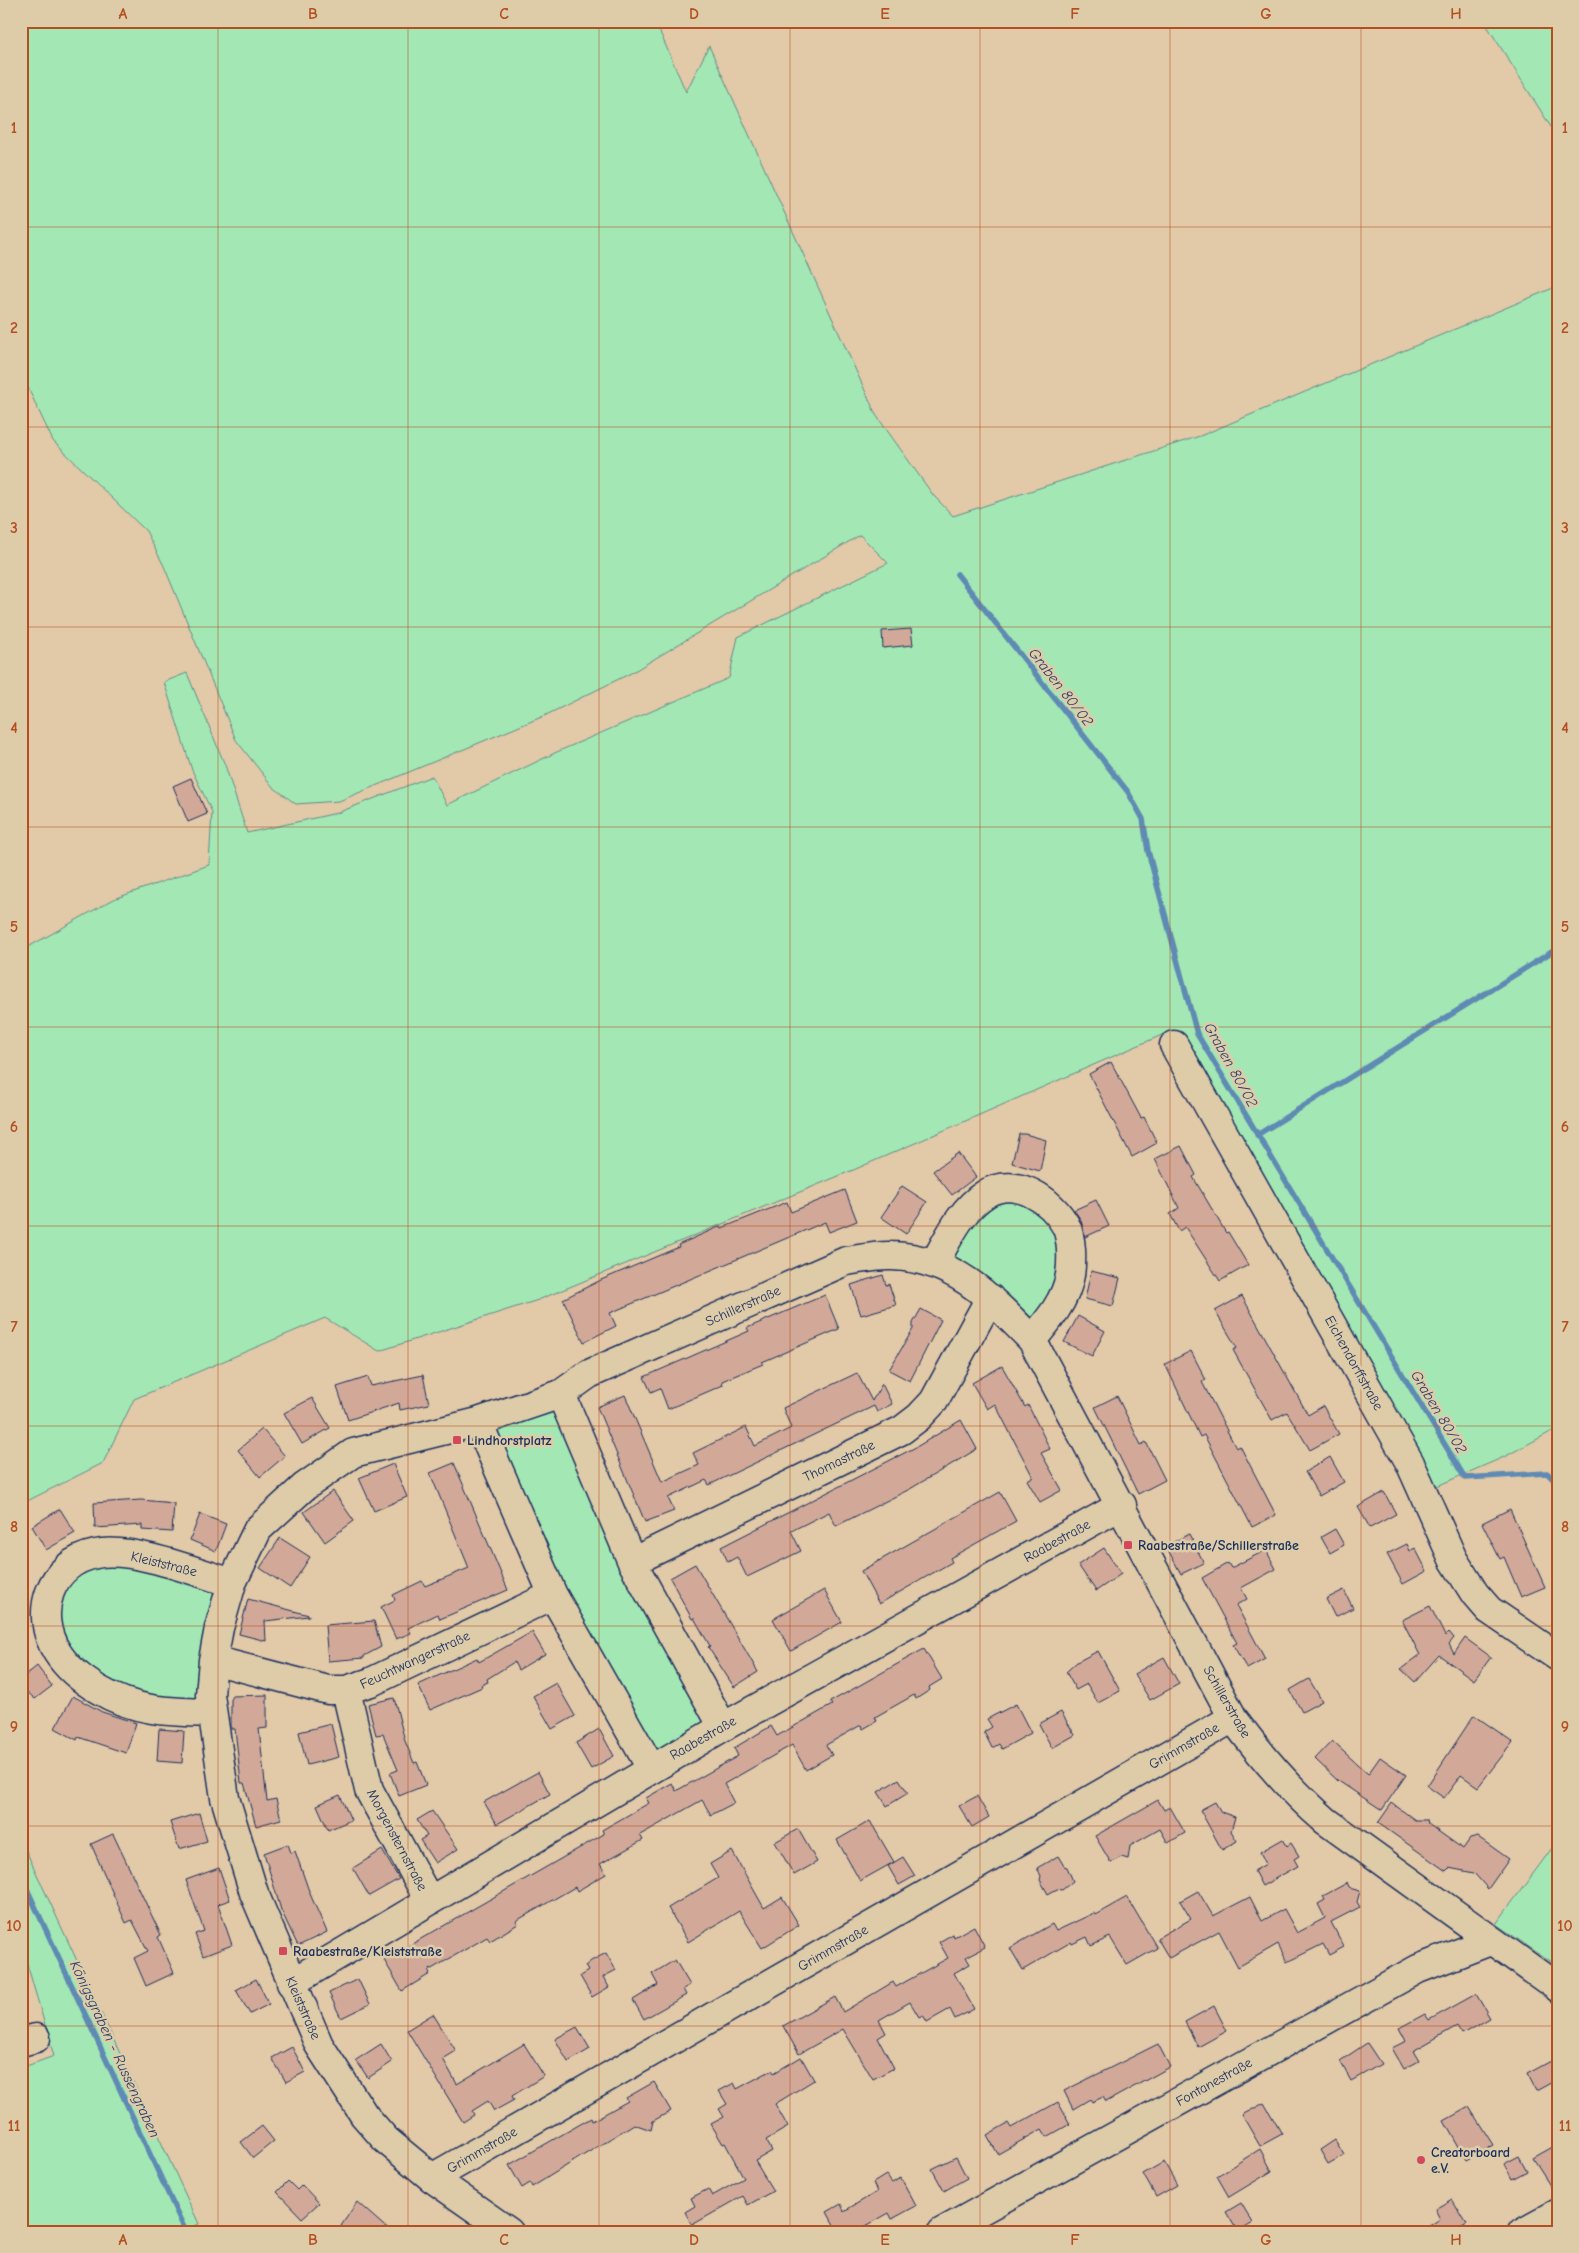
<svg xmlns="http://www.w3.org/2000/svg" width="1579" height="2253" viewBox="0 0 1579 2253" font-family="'Comic Neue',sans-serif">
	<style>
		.green { fill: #a3e8b4; stroke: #5f8c89 }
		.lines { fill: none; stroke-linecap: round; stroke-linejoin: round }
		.stream { stroke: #5e8ab3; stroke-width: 5.5 }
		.building { fill: #d2a998; stroke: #1b2f5e }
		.minor-casing { stroke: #1b2f5e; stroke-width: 31 }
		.minor { stroke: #decca9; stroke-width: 28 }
		.grid { fill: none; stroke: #b54e20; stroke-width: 1; stroke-opacity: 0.55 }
		.poi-dot { fill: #d1495b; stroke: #decca9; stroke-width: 2 }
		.labels { text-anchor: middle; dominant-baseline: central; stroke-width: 5; stroke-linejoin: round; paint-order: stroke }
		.street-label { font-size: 14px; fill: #1b2f5e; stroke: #decca9 }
		.poi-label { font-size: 14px; font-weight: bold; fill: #1b2f5e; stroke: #decca9; text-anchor: start }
		.water-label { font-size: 15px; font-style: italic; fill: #263e6c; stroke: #decca9 }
		.neatline { fill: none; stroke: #b54e20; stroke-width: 2 }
		.grid-label { font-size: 16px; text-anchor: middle; font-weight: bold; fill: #b54e20 }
	</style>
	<rect width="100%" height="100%" fill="#e2c9a7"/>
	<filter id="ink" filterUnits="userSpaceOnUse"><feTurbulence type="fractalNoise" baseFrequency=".02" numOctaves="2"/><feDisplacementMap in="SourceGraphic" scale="10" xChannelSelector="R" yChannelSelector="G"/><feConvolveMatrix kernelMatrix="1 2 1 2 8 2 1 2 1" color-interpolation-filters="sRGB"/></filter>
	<g filter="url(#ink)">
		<path class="green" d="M21,21H655L686,92L709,46L876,415L933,495L953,516L1200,436L1558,286V1428L1504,1457L1430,1489L1275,1207L1171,1031L858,1168L538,1300L379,1351L325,1318L134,1399L103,1463L21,1504V951L114,899L209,865L212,812L192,770L164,682L187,673L225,765L247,833L337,813L432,776L447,805L559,751L729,678L738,637L888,563L860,535L631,673L544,716L339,801L296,804L273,787L236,740L164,566L146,531L53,441L21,373Z
			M1484,21H1549L1558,35V138Z
			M988,1194L1033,1195L1069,1258L1033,1336L938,1261Z
			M560,1397L719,1726L652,1765L481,1424Z
			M97,1555L229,1586L210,1712L160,1711L75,1672L49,1593Z
			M21,1840L199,2224L187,2229L188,2232H21V2068L54,2056L21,1943Z
			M1558,1840V1967L1496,1924Z"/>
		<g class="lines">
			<path class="stream" d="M957,574L1128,792L1143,819L1148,851L1197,1034L1465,1478L1547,1473L1558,1484
				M1257,1135L1558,948
				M21,1876L186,2232"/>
		</g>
		<path class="building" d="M911,629L913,645L883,648L882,631Z
			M191,778L207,814L188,822L173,786Z
			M1111,1062L1141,1118L1144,1117L1157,1143L1132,1157L1089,1074Z
			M1019,1134H1025L1046,1140L1040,1171L1012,1163Z
			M1181,1146L1196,1175L1193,1177L1226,1233L1228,1232L1248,1265L1220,1281L1185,1227L1179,1231L1170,1214L1179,1208L1155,1159Z
			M958,1153L976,1177L952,1195L933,1171Z
			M902,1186L927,1202L906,1234L881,1217Z
			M845,1190L857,1221L829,1232L825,1222L610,1313L616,1326L584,1342L563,1299L601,1280L679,1247L678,1245L721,1226L722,1228L787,1202L791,1212Z
			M1096,1200L1109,1226L1085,1237L1081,1220L1074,1210Z
			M1091,1271L1120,1278L1113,1306L1085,1299Z
			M883,1275L886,1285L889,1284L896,1305L861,1315L851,1285Z
			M825,1295L839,1329L762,1362L763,1364L722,1381L723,1385L668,1409L660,1388L651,1392L644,1377L749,1331L747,1328Z
			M1242,1296L1308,1415L1323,1406L1339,1434L1310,1450L1287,1412L1272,1420L1233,1350L1237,1348L1215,1311Z
			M921,1309L941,1320L910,1381L889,1370L913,1329V1323Z
			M1078,1316L1105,1331L1092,1356L1064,1342Z
			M1191,1351L1206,1380L1202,1382L1236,1448L1240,1446L1276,1515L1252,1527L1204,1435L1200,1437L1165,1364Z
			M1002,1366L1025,1407L1028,1405L1050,1449L1041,1453L1062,1490L1040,1502L1027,1480L1033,1477L995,1404L987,1409L972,1383Z
			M857,1373L872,1401L882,1384L892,1404L877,1412L874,1406L709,1485L706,1480L668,1498L674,1511L645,1522L597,1407L625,1395L662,1482L699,1465L693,1453L746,1427L755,1446L791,1428L783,1408Z
			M423,1375L429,1404L400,1410L399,1403L348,1420L337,1387L368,1377L371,1386Z
			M1117,1396L1141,1445L1146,1442L1165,1480L1138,1494L1095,1407Z
			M312,1398L330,1428L302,1444L284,1413Z
			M961,1420L977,1449L910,1489L836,1526L829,1512L791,1531L801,1551L747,1577L737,1557L728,1562L721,1547L918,1446Z
			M262,1429L285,1456L260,1477L238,1450Z
			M1330,1457L1344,1482L1319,1496L1305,1472Z
			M454,1463L508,1590L440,1619L438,1614L408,1628L411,1633L396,1639L381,1607L395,1600L393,1595L422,1581L425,1586L469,1568L430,1473Z
			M393,1464L407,1497L374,1511L359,1478Z
			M333,1491L354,1521L325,1542L304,1512Z
			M1000,1492L1016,1521L950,1558L952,1562L879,1604L861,1571Z
			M1384,1492L1396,1514L1370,1528L1358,1507Z
			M141,1500L174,1503L172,1532L142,1530V1525L95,1528L94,1503Z
			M60,1509L75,1533L46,1550L32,1526Z
			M1510,1509L1545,1587L1521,1597L1504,1557L1500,1559L1482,1523Z
			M200,1514L226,1524L216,1551L190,1540Z
			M1335,1529L1344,1545L1330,1553L1321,1537Z
			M1189,1534L1204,1563L1181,1574L1166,1546Z
			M280,1538L310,1557L290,1588L260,1568Z
			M1407,1544L1410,1551L1415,1548L1427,1571L1403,1584L1387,1554Z
			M1104,1548L1121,1574L1096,1591L1078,1565Z
			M1266,1550L1276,1569L1241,1588L1247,1599L1236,1605L1265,1659L1247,1669L1233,1645L1237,1643L1202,1578L1228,1563L1231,1568Z
			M695,1564L758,1672L734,1687L708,1647L710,1646L694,1618L692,1619L670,1578Z
			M824,1590L842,1622L791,1651L773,1619Z
			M1344,1590L1353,1608L1335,1617L1326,1599Z
			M248,1599L309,1615V1616L265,1621L266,1641L239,1634Z
			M1430,1606L1445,1636L1449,1632L1454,1638L1449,1644L1454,1654L1465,1638L1491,1657L1474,1680L1439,1655L1415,1682L1401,1669L1420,1655L1402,1620Z
			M374,1621L381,1647L364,1656V1658L328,1661L325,1625Z
			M532,1632L545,1654L518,1670L514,1662L487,1679L488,1682L481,1685L482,1687L430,1710L418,1685L477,1658L479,1662Z
			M924,1649L942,1679L929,1687L930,1690L916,1699L914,1695L875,1717L877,1721L863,1729L861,1725L826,1745L832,1755L806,1770L792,1745L724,1784L734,1803L711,1815L702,1800L640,1835L643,1840L600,1864L606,1874L577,1891L575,1887L516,1921L518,1924L490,1941L487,1937L428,1971L430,1974L402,1991L384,1960L604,1834L602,1830L649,1803L646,1798L672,1783L676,1791L738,1756L734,1748L771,1726L777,1736L832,1705L830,1702Z
			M1098,1651L1120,1691L1098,1703L1087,1684L1076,1690L1066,1672L1077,1662Z
			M1164,1657L1179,1684L1150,1700L1134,1674Z
			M37,1666L52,1686L35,1699L24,1689L21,1679Z
			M1309,1679L1322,1701L1302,1712L1290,1690Z
			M556,1683L575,1716L552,1729L533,1696Z
			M267,1695V1728L259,1729L267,1801L276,1799L281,1819L256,1826L244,1783H241L235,1729H231V1696Z
			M73,1696L102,1712L136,1723L126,1753L78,1737L77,1740L55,1728Z
			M394,1698L405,1741L414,1763L417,1762L426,1785L399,1796L390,1773L398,1770L383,1734L376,1735L368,1704Z
			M1016,1704L1031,1733L1002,1749L999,1744L992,1748L984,1732L992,1727L987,1719Z
			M1061,1712L1075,1735L1052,1748L1039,1724Z
			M1474,1715L1513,1742L1478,1787L1461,1775L1444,1798L1427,1786Z
			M331,1724L339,1757L307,1765L299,1732Z
			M159,1729L184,1731L182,1763L157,1761Z
			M599,1729L614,1756L591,1769L576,1743Z
			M1332,1741L1368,1774L1380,1757L1406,1775L1382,1810L1337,1780L1315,1759Z
			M538,1772L550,1794L497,1824L484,1802Z
			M899,1779L908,1793L887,1806L878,1792Z
			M340,1795L351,1820L328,1830L317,1805Z
			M977,1796L989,1817L972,1827L959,1806Z
			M1158,1800L1164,1810L1170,1807L1185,1833L1168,1843L1160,1829L1130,1846L1128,1859L1121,1857L1111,1863L1095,1836Z
			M1215,1802L1221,1812L1235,1817L1231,1831L1237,1841L1222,1850L1200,1810Z
			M1392,1803L1415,1820H1427L1428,1824L1463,1849L1470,1839L1478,1837L1509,1859L1488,1889L1474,1873L1449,1868L1446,1871L1378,1823Z
			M432,1811L458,1849L435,1863L420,1840L427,1836L417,1820Z
			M199,1813L207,1841L179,1849L170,1822Z
			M870,1821L894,1862L860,1881L837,1840Z
			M798,1829L817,1862L794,1875L775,1842Z
			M113,1834L161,1935L158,1937L174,1973L146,1986L134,1958L148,1951L132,1920L126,1923L91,1844Z
			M1283,1839L1287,1846L1291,1843L1299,1856L1294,1859L1298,1866L1262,1886L1254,1871L1266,1864L1260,1852Z
			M288,1844L291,1853L295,1851L310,1894L327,1932L298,1946L281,1910L264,1853Z
			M382,1850L399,1879L369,1896L353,1868Z
			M732,1851L764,1908L782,1897L799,1925L762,1948L739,1911L688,1942L668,1908L718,1878L710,1864Z
			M1058,1856L1064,1866L1067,1867L1073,1881L1062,1890L1057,1889L1048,1894L1040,1880L1041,1876L1037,1868Z
			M903,1857L915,1876L899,1885L888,1866Z
			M219,1868L230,1900L218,1904L232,1945L203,1956L195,1934L204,1931L186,1880Z
			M1347,1883L1349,1888L1360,1891L1357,1902L1360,1907L1331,1922L1344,1947L1329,1955L1323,1944L1287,1962L1278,1944L1238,1967L1219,1931L1169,1958L1157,1938L1191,1919L1180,1901L1198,1891L1213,1916L1250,1897L1262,1921L1284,1909L1297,1933L1325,1918L1318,1904L1325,1900L1323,1896Z
			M1127,1897L1157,1948L1127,1965L1110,1937L1091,1946L1087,1937L1072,1944L1071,1942L1023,1970L1010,1948L1052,1924L1056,1931L1094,1913L1095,1915Z
			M974,1926L985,1947L966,1957L970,1964L954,1973L974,2009L955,2019L950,2009L927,2022L923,2015L919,2017L910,2002L879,2020L886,2033L878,2038L894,2068L873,2079L843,2029L799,2054L783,2026L835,1997L843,2012L893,1982L896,1987L948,1958L939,1942L953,1934L954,1937Z
			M606,1953L616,1970L603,1977L609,1987L592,1997L580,1976L588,1971L585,1966L591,1961Z
			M675,1960L690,1985L683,1989L686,1995L644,2019L633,2000L658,1985L652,1974Z
			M256,1979L269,2004L250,2014L236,1990Z
			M358,1979L370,2004L341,2018L329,1993Z
			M1476,1994L1490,2018L1462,2034L1457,2026L1413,2051L1419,2061L1404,2069L1392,2048L1406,2041L1399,2028L1425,2014L1429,2020Z
			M1214,2006L1227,2031L1198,2047L1185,2022Z
			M433,2014L456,2051L443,2059L457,2084L524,2044L544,2076L512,2096L514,2100L494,2111L488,2101L472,2111L474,2115L463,2122L407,2030Z
			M577,2027L590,2049L568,2062L555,2039Z
			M1367,2043L1381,2064L1351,2081L1340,2061Z
			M381,2044L392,2062L368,2078L356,2060Z
			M1158,2044L1170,2067L1106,2102L1103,2097L1092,2102L1090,2099L1073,2109L1064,2091Z
			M292,2047L305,2072L286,2082L272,2058Z
			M801,2057L814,2080L775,2104L788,2127L766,2140L772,2151L755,2161L773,2191L748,2205L743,2196L692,2225L685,2212L695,2206L691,2198L708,2189L712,2196L744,2178L725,2143L723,2144L711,2124L724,2117L719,2109L727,2104L719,2091L734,2083L737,2089L772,2070L774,2073Z
			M1551,2061L1558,2074V2079L1536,2091L1527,2074Z
			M654,2082L671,2111L653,2121L651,2130L634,2124L532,2187L530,2183L522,2188L509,2165L591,2118L592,2121L628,2101L626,2098Z
			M1058,2102L1070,2124L1047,2137L1042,2129L998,2154L987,2135L1008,2123L1011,2128Z
			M1264,2103L1282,2134L1260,2146L1242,2115Z
			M1469,2107L1493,2145L1466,2160L1444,2121Z
			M262,2126L274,2141L253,2158L241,2142Z
			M1335,2140L1344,2155L1328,2164L1320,2150Z
			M1558,2144V2197L1533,2158Z
			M1260,2149L1272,2171L1229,2197L1217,2176Z
			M1519,2156L1527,2171L1512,2179L1504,2164Z
			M956,2157L967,2178L944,2191L932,2169Z
			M1164,2162L1177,2185L1156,2197L1143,2174Z
			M886,2175L892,2183L901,2178L916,2206L892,2219L889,2213L855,2232H838L827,2212L841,2204L844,2211L877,2192L873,2183Z
			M288,2181L297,2190L302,2185L319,2203L302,2218L277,2192Z
			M1452,2199L1467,2224L1453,2232H1420L1440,2219L1435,2209Z
			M357,2202L391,2232H349L341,2226Z
			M1241,2203L1253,2223L1238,2232L1226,2212Z"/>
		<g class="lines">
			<g class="minor-casing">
				<path id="minor" d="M1174,1045L1410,1463L1453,1559L1475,1594L1489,1610L1558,1657
					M935,1262C949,1237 961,1209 987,1193C1016,1176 1052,1200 1066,1226C1072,1239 1072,1261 1070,1275C1066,1300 1049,1320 1032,1340
					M561,1394L632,1562L723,1727
					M478,1422L553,1595L651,1768
					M632,1562L902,1430L919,1417L934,1401L990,1298
					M213,1660L328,1690H346L371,1682L553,1595
					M346,1690L369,1790L429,1900
					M212,1713C170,1712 136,1712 99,1690C82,1680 67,1668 57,1652C33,1614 49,1563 96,1554C130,1546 197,1572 232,1583
					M291,1983L723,1727L1122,1505
					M21,2042L36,2038
					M432,2178L1233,1718
					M509,2232L432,2178L386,2140L364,2115L319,2045L254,1893L225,1798L210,1695L213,1660L219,1628L232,1583L258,1529L304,1487L353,1453L478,1422L561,1394L589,1374L846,1261C861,1259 877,1255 892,1256C954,1258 991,1298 1032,1340L1233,1718C1261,1756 1290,1790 1326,1821L1558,1988
					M942,2232L1418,1969L1490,1941
					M1523,2232L1558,2213"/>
			</g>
			<use href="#minor" class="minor"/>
		</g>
	</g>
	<path class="grid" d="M218,21V2232M408,21V2232M599,21V2232M790,21V2232M980,21V2232M1170,21V2232M1361,21V2232M21,227H1558M21,427H1558M21,627H1558M21,827H1558M21,1027H1558M21,1226H1558M21,1426H1558M21,1626H1558M21,1826H1558M21,2026H1558"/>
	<g class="poi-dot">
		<rect x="452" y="1435" width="10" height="10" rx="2.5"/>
		<rect x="1123" y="1540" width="10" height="10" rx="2.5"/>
		<rect x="278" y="1946" width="10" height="10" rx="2.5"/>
		<circle cx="1421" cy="2160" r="5"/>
	</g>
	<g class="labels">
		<g class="street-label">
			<text transform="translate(743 1306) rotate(-24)">Schillerstraße</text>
			<text transform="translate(1354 1363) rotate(61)">Eichendorffstraße</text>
			<text transform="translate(839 1461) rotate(-26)">Thomastraße</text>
			<text transform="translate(1057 1541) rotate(-29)">Raabestraße</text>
			<text transform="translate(164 1564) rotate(14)">Kleiststraße</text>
			<text transform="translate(415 1660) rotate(-25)">Feuchtwangerstraße</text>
			<text transform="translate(1227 1702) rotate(60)">Schillerstraße</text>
			<text transform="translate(703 1738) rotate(-30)">Raabestraße</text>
			<text transform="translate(1184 1746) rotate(-30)">Grimmstraße</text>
			<text transform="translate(397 1840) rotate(62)">Morgensternstraße</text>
			<text transform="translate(833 1948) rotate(-30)">Grimmstraße</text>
			<text transform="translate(303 2008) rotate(66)">Kleiststraße</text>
			<text transform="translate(1214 2082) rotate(-29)">Fontanestraße</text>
			<text transform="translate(482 2150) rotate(-30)">Grimmstraße</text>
		</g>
		<g class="poi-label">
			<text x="467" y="1440">Lindhorstplatz</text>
			<text x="1138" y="1545">Raabestraße/Schillerstraße</text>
			<text x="293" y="1951">Raabestraße/Kleiststraße</text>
			<text x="1431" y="2152">Creatorboard<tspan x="1431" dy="16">e.V.</tspan></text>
		</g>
		<g class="water-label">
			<text transform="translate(1061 687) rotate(52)">Graben 80/02</text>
			<text transform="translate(1231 1065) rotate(61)">Graben 80/02</text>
			<text transform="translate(1439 1412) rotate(59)">Graben 80/02</text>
			<text transform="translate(115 2049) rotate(65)">Königsgraben - Russengraben</text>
		</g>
	</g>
	<rect width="1579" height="2253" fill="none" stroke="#decca9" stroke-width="55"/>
	<rect x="28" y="28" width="1524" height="2198" class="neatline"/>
	<g class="grid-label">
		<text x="123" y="19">A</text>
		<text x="313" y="19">B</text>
		<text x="504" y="19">C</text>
		<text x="694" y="19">D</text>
		<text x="885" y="19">E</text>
		<text x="1075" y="19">F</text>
		<text x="1266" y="19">G</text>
		<text x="1456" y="19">H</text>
		<text x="14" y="133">1</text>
		<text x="1565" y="133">1</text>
		<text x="14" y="333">2</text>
		<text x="1565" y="333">2</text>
		<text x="14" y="533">3</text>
		<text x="1565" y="533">3</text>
		<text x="14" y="733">4</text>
		<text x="1565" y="733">4</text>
		<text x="14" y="932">5</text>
		<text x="1565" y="932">5</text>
		<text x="14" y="1132">6</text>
		<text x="1565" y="1132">6</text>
		<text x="14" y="1332">7</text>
		<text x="1565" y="1332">7</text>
		<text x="14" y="1532">8</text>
		<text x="1565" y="1532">8</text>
		<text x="14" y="1732">9</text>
		<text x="1565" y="1732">9</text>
		<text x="14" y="1931">10</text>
		<text x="1565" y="1931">10</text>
		<text x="14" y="2131">11</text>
		<text x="1565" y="2131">11</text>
		<text x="123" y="2245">A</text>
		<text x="313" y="2245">B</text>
		<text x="504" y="2245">C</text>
		<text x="694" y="2245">D</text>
		<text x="885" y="2245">E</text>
		<text x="1075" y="2245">F</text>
		<text x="1266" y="2245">G</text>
		<text x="1456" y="2245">H</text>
	</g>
</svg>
